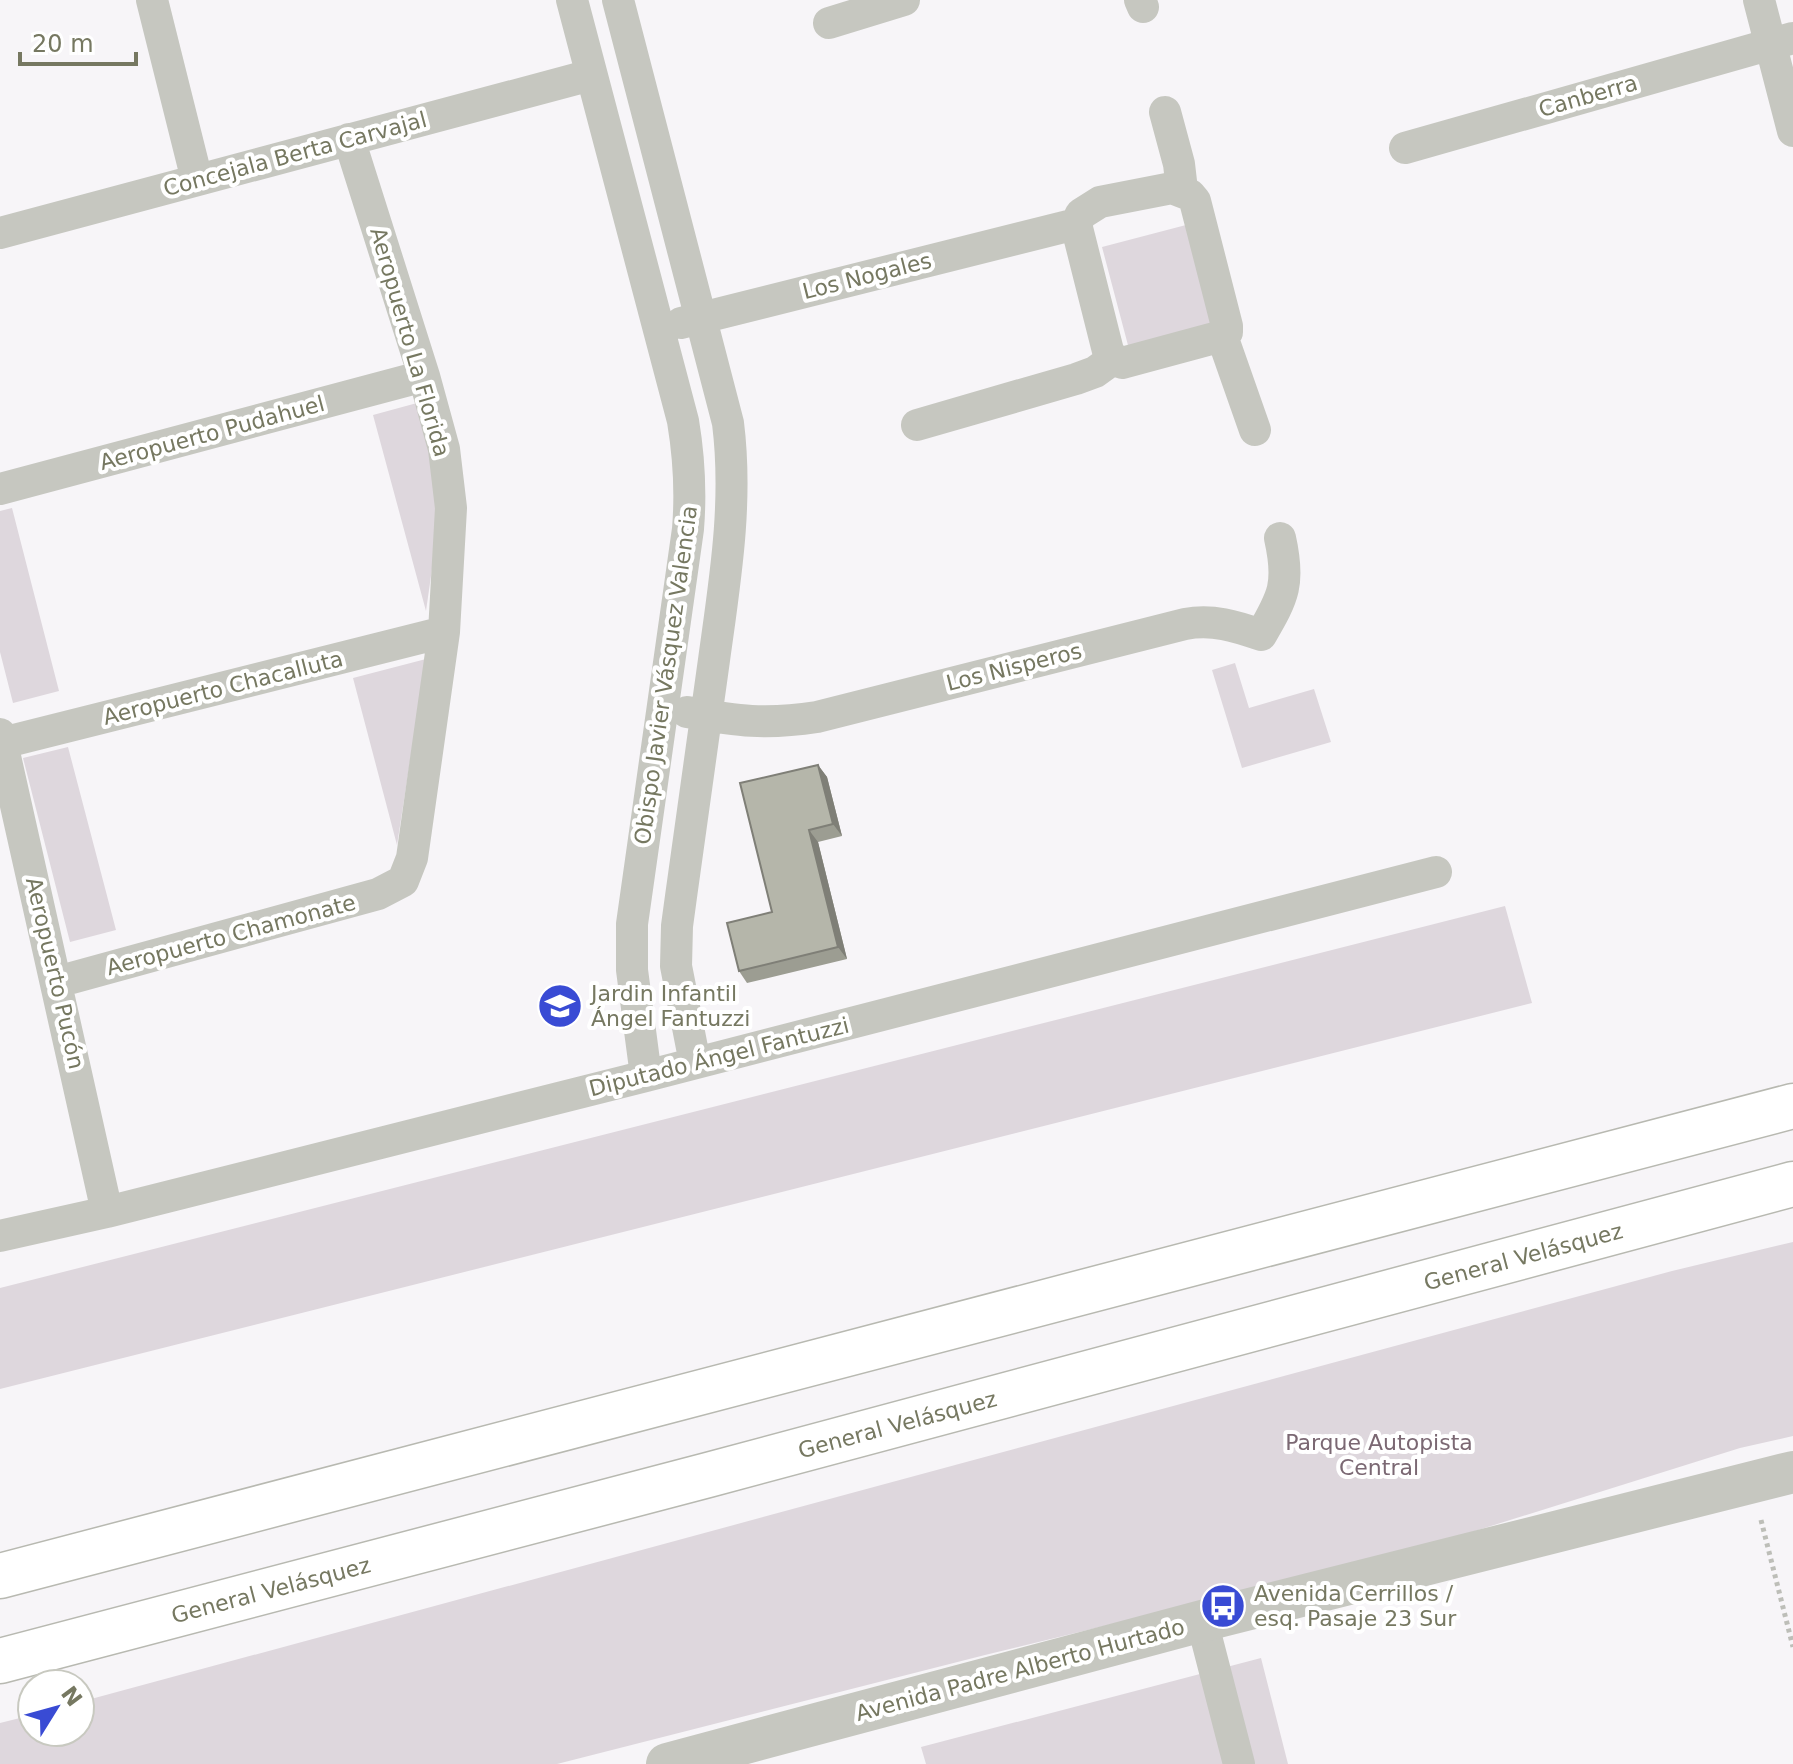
<svg xmlns="http://www.w3.org/2000/svg" width="1793" height="1764" viewBox="0 0 1793 1764" font-family="'DejaVu Sans',sans-serif">
	<style>
		.green { fill: #ded7dd }
		.lines { fill: none; stroke-linecap: round; stroke-linejoin: round }
		.motorway-casing { stroke: #b8b9b1; stroke-width: 47 }
		.path { stroke: #bdbeb8; stroke-width: 5; stroke-dasharray: 4 4; stroke-linecap: butt }
		.minor { stroke: #c6c7c0; stroke-width: 32 }
		.tertiary { stroke: #c6c7c0; stroke-width: 42 }
		.motorway { stroke: #fff; stroke-width: 44 }
		.wall { fill: #9c9d92 }
		.shaded-wall { fill: #7f7f77 }
		.building { fill: #b5b6aa; stroke: #7f7f77; stroke-width: 2 }
		.labels { text-anchor: middle; dominant-baseline: central; stroke-width: 8; stroke-linejoin: round; paint-order: stroke }
		.street-label { font-size: 22px; fill: #767861; stroke: #fff }
		.poi-label { font-size: 22px; fill: #767861; stroke: #fff; text-anchor: start }
		.park-label { font-size: 22px; fill: #7b6873; stroke: #fff }
	</style>
	<rect width="100%" height="100%" fill="#f7f5f8"/>
	<path class="green" d="M1186,225L1213,326L1129,349L1102,247Z
		M417,403L442,499L426,611L373,415Z
		M12,508L59,691L13,703L0,652V511Z
		M426,659L397,845L353,678Z
		M1235,663L1249,708L1314,689L1331,742L1242,768L1212,670Z
		M68,747L116,930L70,942L23,758Z
		M1505,906L1532,1003L0,1389V1288Z
		M1793,1242V1436L1740,1448L1408,1552L985,1655L557,1764H0V1723L32,1715V1732H80V1702L1672,1271Z
		M1261,1658L1288,1764H926L921,1747Z"/>
	<g class="lines">
		<g class="motorway-casing">
			<g id="motorway">
				<path d="M0,1576L1793,1106"/>
				<path id="s1" d="M0,1661L708,1475L1793,1184"/>
			</g>
		</g>
		<path class="path" d="M1761,1520L1793,1647"/>
		<path class="minor" d="M152,0L197,180
			M572,0L683,421C689,457 691,492 688,529L632,924V970L646,1076
			M618,0L728,423C738,503 725,580 714,660C702,748 689,837 677,926L676,966L695,1063
			M1140,0L1143,7
			M1759,0L1793,131
			M829,23L904,0
			M1165,112L1179,164L1182,190
			M1405,148L1793,38
			M0,233L591,75
			M681,323L1076,224L1081,214L1100,202L1172,188L1190,195L1195,201L1227,326V332L1222,336L1122,363L1113,359L1108,351L1076,224
			M1222,336L1255,430
			M917,425L1076,379L1095,372L1113,359
			M0,489L424,376
			M687,712C738,721 765,725 817,717L1185,624C1213,619 1235,626 1261,635C1284,596 1290,583 1280,538
			M0,734L107,1212
			M2,743L444,632
			M57,982L378,894L403,881L412,858L444,632L451,508L444,449L424,376L349,139
			M0,1236L107,1212L646,1076L1436,872
			M1202,1621L1239,1764"/>
		<path class="tertiary" d="M667,1764L1202,1621L1793,1472"/>
		<use href="#motorway" class="motorway"/>
	</g>
	<path class="wall" d="M818,765L827,777L842,836L818,842L847,959L747,983L739,971L772,912Z"/>
	<path class="shaded-wall" d="M818,765L827,777L842,836L833,824Z
		M809,830L818,842L847,959L838,947Z"/>
	<path class="building" d="M818,765L833,824L809,830L838,947L739,971L727,923L772,912L740,783Z"/>
	<defs>
		<g id="school-disc" transform="scale(2.3)"><circle r="9.5" fill="#394bd4" stroke="#fff"/><path d="M0-5L7-2L0 1L-7-2ZM-4 1L0 2.5L4 1V4Q0 6-4 4Z" fill="#fff"/></g>
		<g id="bus-disc" transform="scale(2.3)"><circle r="9.5" fill="#394bd4" stroke="#fff"/><path d="M-5-6H5V4H4V6H2V4H-2V6H-4V4H-5ZM-3.5-4V0h7V-4ZM-3.5 1.2v1.5H-2V1.2ZM2 1.2v1.5H3.5V1.2Z" fill="#fff"/></g>
	</defs>
	<g fill-rule="evenodd">
		<use href="#school-disc" x="560" y="1006"/>
		<use href="#bus-disc" x="1223" y="1606"/>
	</g>
	<g class="labels">
		<g class="street-label">
			<text transform="translate(1588 96) rotate(-16)">Canberra</text>
			<text transform="translate(295 154) rotate(-15)">Concejala Berta Carvajal</text>
			<text transform="translate(867 276) rotate(-14)">Los Nogales</text>
			<text transform="translate(410 342) rotate(74)">Aeropuerto La Florida</text>
			<text transform="translate(212 433) rotate(-15)">Aeropuerto Pudahuel</text>
			<text transform="translate(1014 667) rotate(-14)">Los Nisperos</text>
			<text transform="translate(666 675) rotate(-82)">Obispo Javier Vásquez Valencia</text>
			<text transform="translate(223 688) rotate(-14)">Aeropuerto Chacalluta</text>
			<text transform="translate(231 935) rotate(-15)">Aeropuerto Chamonate</text>
			<text transform="translate(55 973) rotate(77)">Aeropuerto Pucón</text>
			<text transform="translate(719 1057) rotate(-14)">Diputado Ángel Fantuzzi</text>
			<text stroke="none"><textPath href="#s1" startOffset="1576">General Velásquez</textPath></text>
			<text stroke="none"><textPath href="#s1" startOffset="928">General Velásquez</textPath></text>
			<text stroke="none"><textPath href="#s1" startOffset="280">General Velásquez</textPath></text>
			<text transform="translate(1020 1670) rotate(-15)">Avenida Padre Alberto Hurtado</text>
		</g>
		<g class="poi-label">
			<text x="591" y="993">Jardin Infantil<tspan x="591" dy="25">Ángel Fantuzzi</tspan></text>
			<text x="1254" y="1593">Avenida Cerrillos /<tspan x="1254" dy="25">esq. Pasaje 23 Sur</tspan></text>
		</g>
		<g class="park-label">
			<text x="1379" y="1442">Parque Autopista<tspan x="1379" dy="25">Central</tspan></text>
		</g>
	</g>
	<g transform="translate(56 1708) rotate(53)"><circle r="38" fill="#ffffff" stroke="#c8c9c0" stroke-width="2"/>
	<path d="M0-6L14 30L0 20L-14 30Z" fill="#394bd4"/>
	<text y="-12" font-size="22" font-weight="bold" text-anchor="middle" fill="#767861">N</text>
	</g>
	<path d="M20 52v12h116v-12" fill="none" stroke="#767861" stroke-width="4"/>
	<text x="32" y="52" font-size="24" fill="#767861" stroke="#ffffff" stroke-width="6" paint-order="stroke">20 m</text>
</svg>
